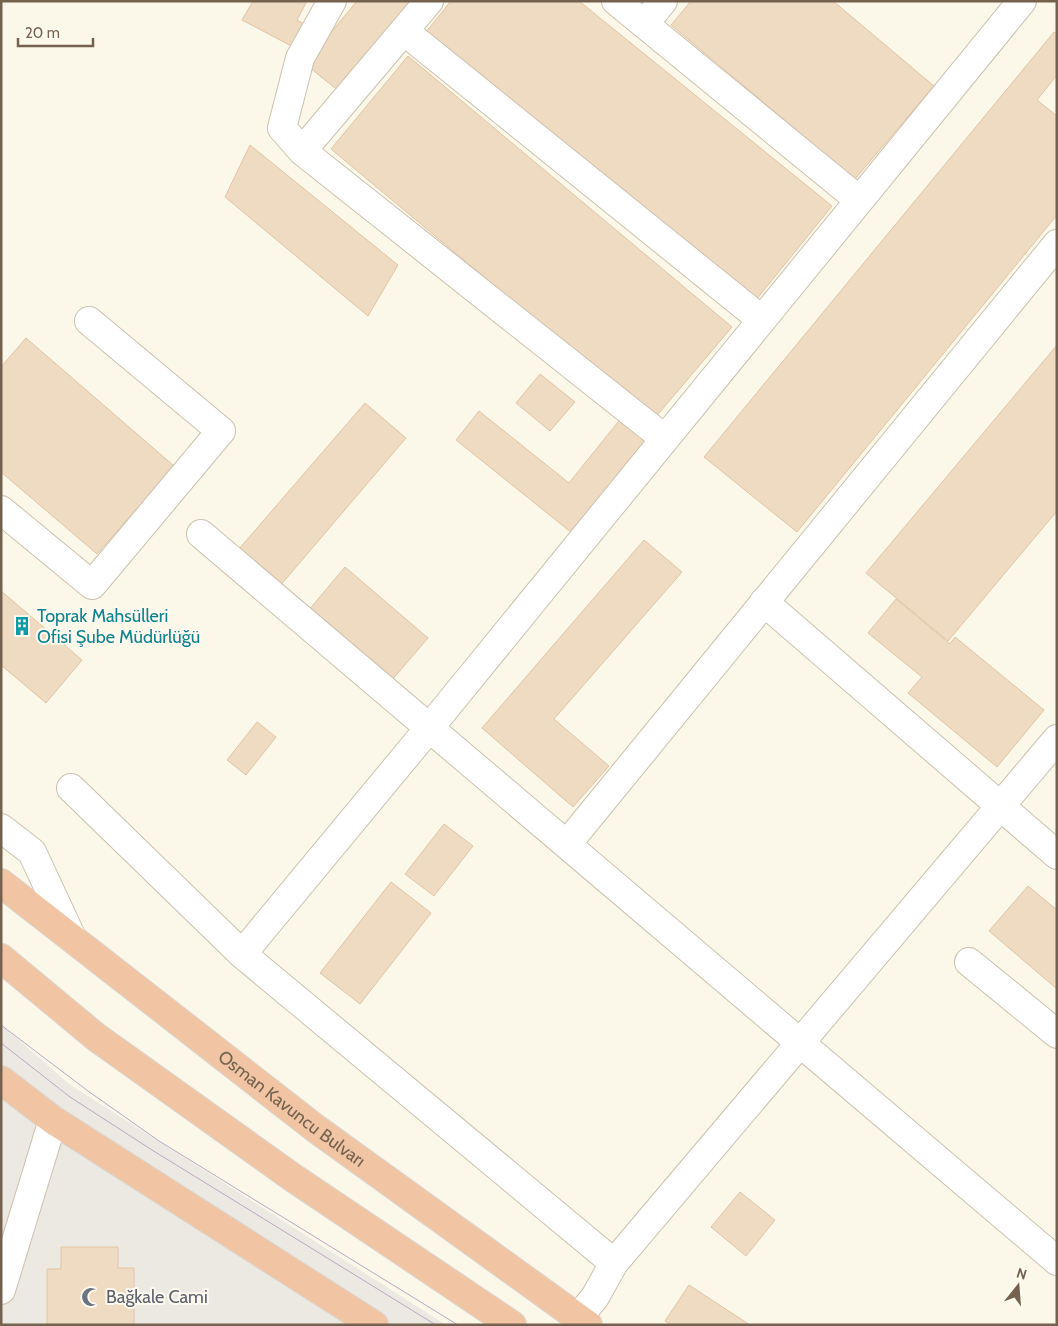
<svg xmlns="http://www.w3.org/2000/svg" width="1058" height="1326" viewBox="0 0 1058 1326" font-family="Cabin,sans-serif">
	<style>
		.industrial { fill: #ece9e2 }
		.building { fill: #efdbc2; stroke: #e1c4a4 }
		.lines { fill: none; stroke-linecap: round; stroke-linejoin: round }
		.minor-casing { stroke: #cdc1af; stroke-width: 30 }
		.highway-casing { stroke: #dbd6d1; stroke-width: 30 }
		.minor { stroke: #fff; stroke-width: 28 }
		.highway { stroke: #f1c4a4; stroke-width: 28 }
		.tram { stroke: #bca7c5; stroke-width: 1 }
		.labels { text-anchor: middle; dominant-baseline: central; stroke-width: 4; stroke-linejoin: round; paint-order: stroke }
		.culture-label { font-size: 18px; fill: #0d838f; stroke: #fefaef; text-anchor: start }
		.street-label { font-size: 18px; fill: #74624e; stroke: #fefaef }
		.worship-label { font-size: 18px; fill: #5b616d; stroke: #fefaef; text-anchor: start }
	</style>
	<rect width="100%" height="100%" fill="#fbf7e9"/>
	<path class="industrial" d="M1,1024L69,1084L446,1325H1Z"/>
	<path class="building" d="M253,1H307L297,20L311,28L299,50L242,20Z
		M357,1H414L340,92L305,64Z
		M451,1H579L832,206L756,300L426,32Z
		M691,1H833L934,86L855,179L671,25Z
		M1054,32L1057,34V75L1037,100L1057,116V215L797,532L704,457Z
		M408,56L732,327L654,419L331,149Z
		M250,145L398,265L368,316L225,197Z
		M26,338L174,466L97,554L1,472V367Z
		M1057,345V511L948,641L866,573Z
		M540,374L575,402L550,431L516,403Z
		M365,403L406,438L274,593L232,557Z
		M479,411L569,483L622,417L648,438L572,533L456,440Z
		M644,540L682,572L554,719L609,766L573,807L482,728Z
		M345,567L428,638L386,687L303,617Z
		M1,591L82,660L46,703L1,665Z
		M896,599L950,644L955,637L1044,710L997,767L908,693L922,677L868,633Z
		M257,722L276,737L246,775L227,760Z
		M444,824L473,846L434,896L405,874Z
		M391,882L431,913L360,1004L320,973Z
		M1028,886L1057,910V989L989,931Z
		M740,1192L775,1220L746,1256L711,1227Z
		M61,1247H118V1268H134V1325H47V1269H61Z
		M689,1285L750,1325H671L665,1321Z"/>
	<g class="lines">
		<g class="minor-casing">
			<path id="minor" d="M332,1L300,58L282,128L302,151L665,439
				M616,1L859,200
				M644,24L663,1
				M404,31L762,320
				M302,151L429,1
				M1,510L92,585L221,431L89,321
				M201,534L1057,1261
				M764,602L1057,855
				M71,788L242,954L614,1263
				M1,828L32,852L72,938
				M567,844L1057,244
				M242,954L430,727L1022,1
				M969,962L1057,1034
				M1,1290L53,1120
				M578,1318L595,1297L614,1263L1057,739"/>
		</g>
		<g class="highway-casing">
			<g id="highway">
				<path id="s1" d="M1,883L315,1128L588,1325"/>
				<path d="M1,958L96,1037L292,1177L512,1325"/>
				<path d="M1,1080L53,1120L374,1325"/>
			</g>
		</g>
		<use href="#minor" class="minor"/>
		<use href="#highway" class="highway"/>
		<path class="tram" d="M1,1025L88,1091L159,1141L458,1325
			M1,1043L70,1097L152,1150L436,1325"/>
	</g>
	<defs>
		<g id="building-bare" transform="scale(1.5)"><path d="M-4-6H4V6H1V3H-1V6H-4ZM-2.5-4.3h1.7v1.8h-1.7ZM.8-4.3h1.7v1.8H.8ZM-2.5-1h1.7V.8h-1.7ZM.8-1h1.7V.8H.8Z" fill="#0f9aa8" stroke="#fefaef" stroke-width="2.5" paint-order="stroke"/></g>
		<g id="mosque-bare" transform="scale(1.5)"><path d="M3.5-4.9A6 6 0 1 0 3.5 4.9A5 5 0 1 1 3.5-4.9Z" fill="#6b7280" stroke="#fefaef" stroke-width="2.5" paint-order="stroke"/></g>
	</defs>
	<g fill-rule="evenodd">
		<use href="#building-bare" x="22" y="626"/>
		<use href="#mosque-bare" x="91" y="1297"/>
	</g>
	<g class="labels">
		<g class="culture-label">
			<text x="37" y="616">Toprak Mahsülleri<tspan x="37" dy="21">Ofisi Şube Müdürlüğü</tspan></text>
		</g>
		<g class="street-label">
			<text stroke="none"><textPath href="#s1" startOffset="368">Osman Kavuncu Bulvarı</textPath></text>
		</g>
		<g class="worship-label">
			<text x="106" y="1297">Bağkale Cami</text>
		</g>
	</g>
	<rect width="1058" height="1326" fill="none" stroke="#74624e" stroke-width="5"/>
	<g transform="translate(1018 1286) rotate(17)" stroke="#fefaef" stroke-width="4" paint-order="stroke">
	<path d="M0-4L9 19L0 12L-9 19Z" fill="#74624e"/>
	<text y="-8" font-size="14" font-weight="bold" text-anchor="middle" fill="#74624e">N</text>
	</g>
	<path d="M18 38v8h75v-8" fill="none" stroke="#74624e" stroke-width="2.5"/>
	<text x="25" y="38" font-size="15" fill="#74624e" stroke="#fefaef" stroke-width="4" paint-order="stroke">20 m</text>
</svg>
